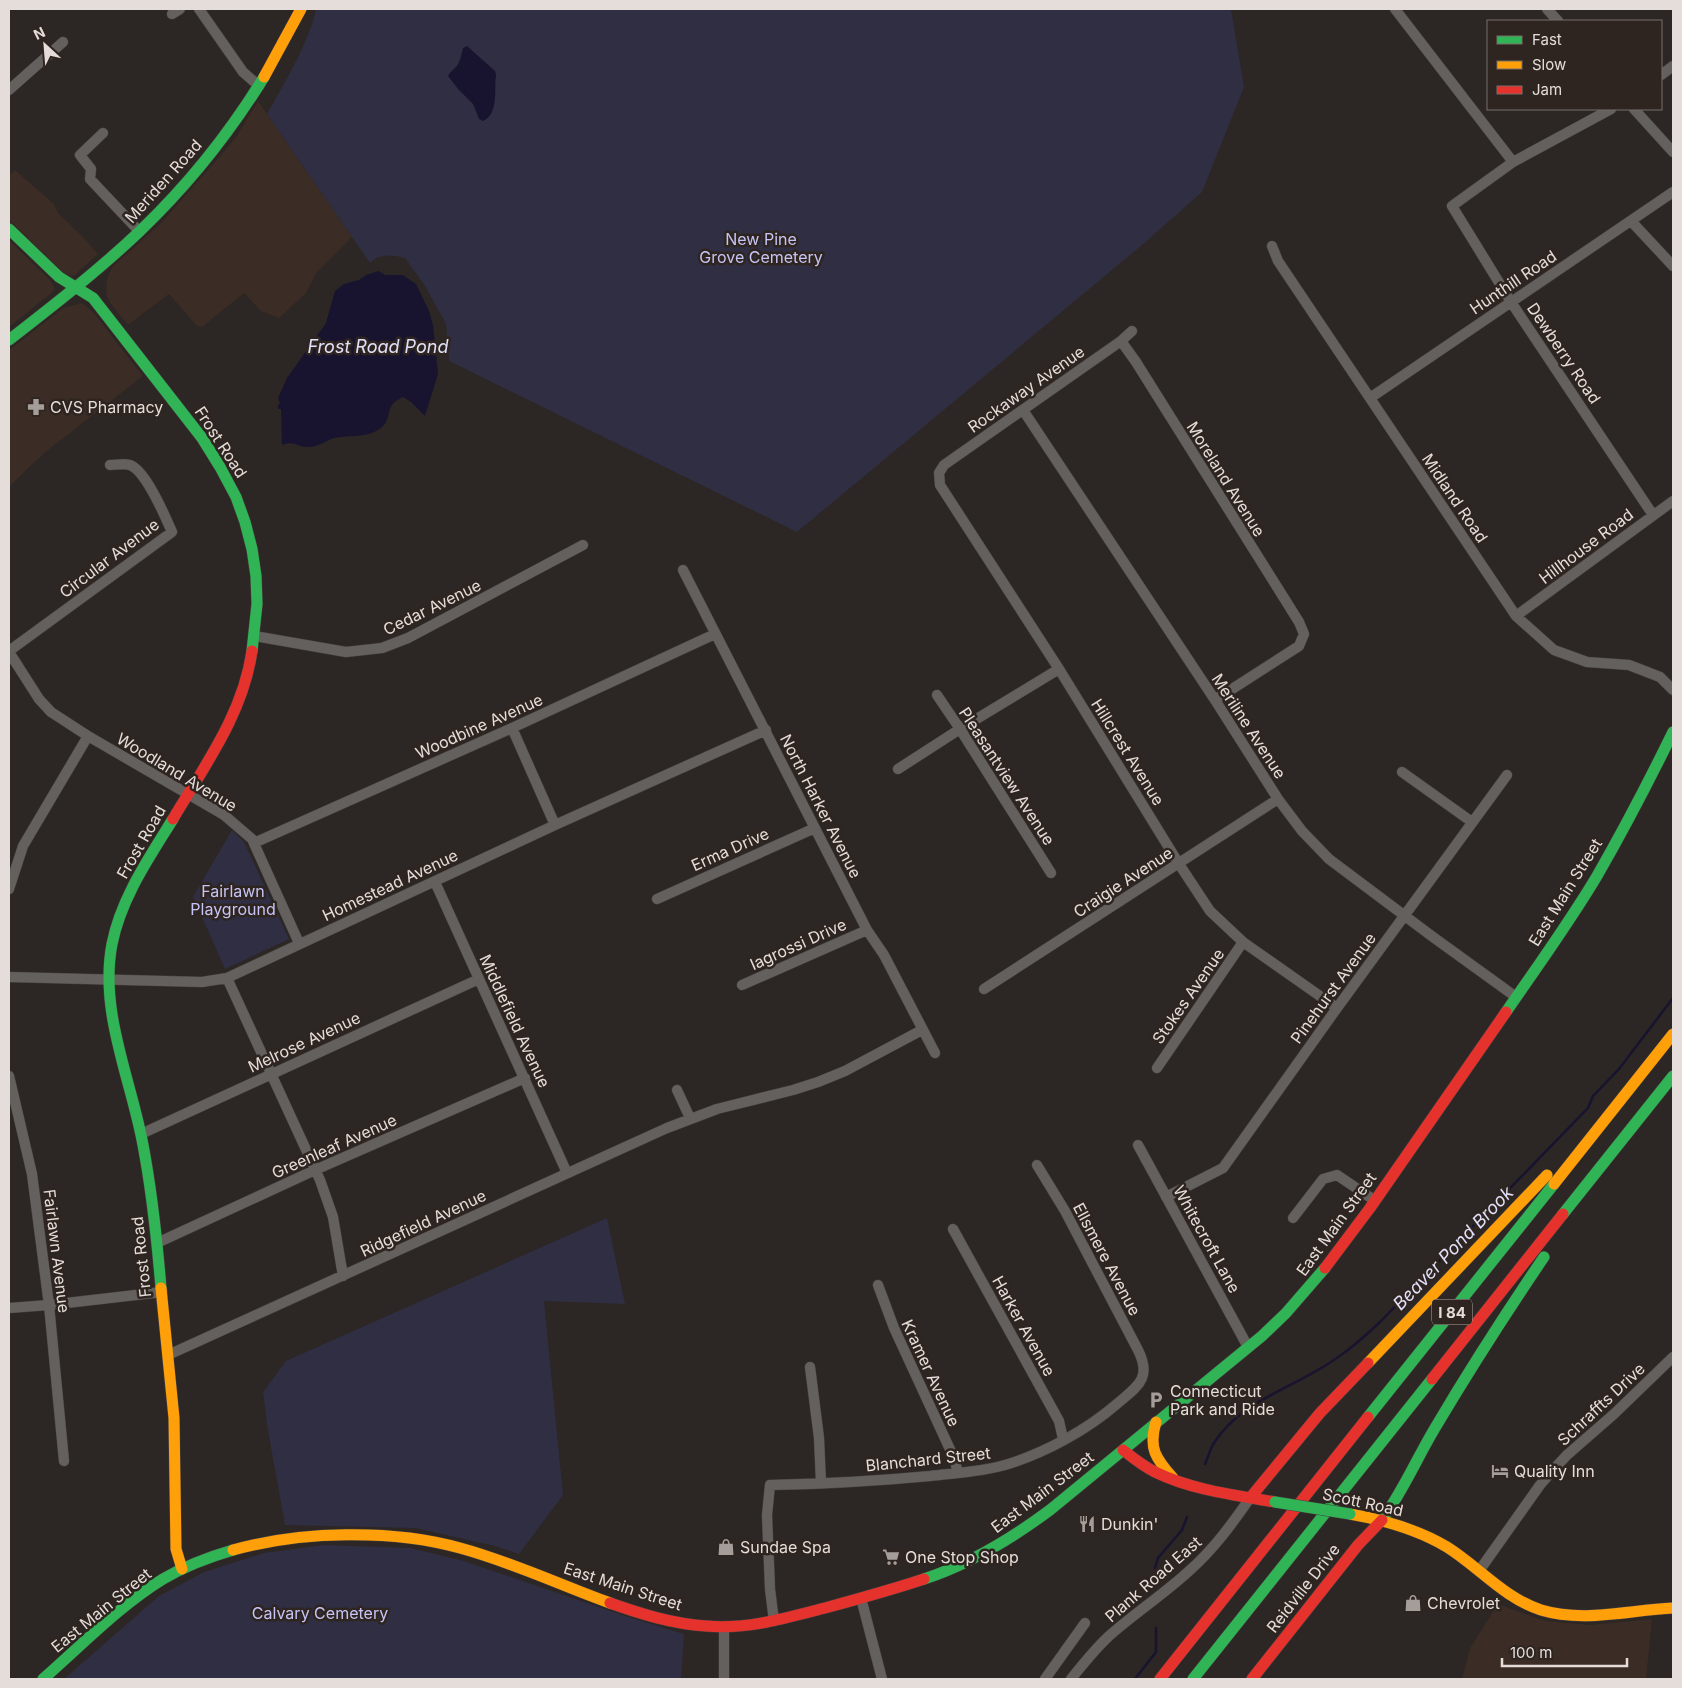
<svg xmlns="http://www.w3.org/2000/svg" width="1682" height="1688" viewBox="0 0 1682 1688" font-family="Inter,sans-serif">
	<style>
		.built { fill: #3b2c25 }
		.green { fill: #302e42 }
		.water { fill: #18142f }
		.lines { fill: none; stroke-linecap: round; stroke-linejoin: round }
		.stream { stroke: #18142f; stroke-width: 2.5 }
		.street-casing { stroke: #46413f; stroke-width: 11 }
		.fast-casing { stroke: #46413f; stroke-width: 12 }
		.slow-casing { stroke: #46413f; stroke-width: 12 }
		.jam-casing { stroke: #46413f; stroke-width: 12 }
		.street { stroke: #63605e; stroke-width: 10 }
		.fast { stroke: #30b455; stroke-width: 11 }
		.slow { stroke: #ff9f0a; stroke-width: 11 }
		.jam { stroke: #e5322d; stroke-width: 11 }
		.fast-bridge-casing { stroke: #46413f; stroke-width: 12; stroke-linecap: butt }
		.fast-bridge { stroke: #30b455; stroke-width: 11 }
		.labels { text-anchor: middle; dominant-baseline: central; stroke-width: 5; stroke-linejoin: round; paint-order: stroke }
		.shield { fill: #2f2520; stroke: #aea6a2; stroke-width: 1 }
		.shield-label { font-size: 15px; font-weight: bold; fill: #e4ddda }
		.street-label { font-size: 16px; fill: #e4ddda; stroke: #2f2520 }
		.park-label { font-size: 16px; fill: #c6c4f7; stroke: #2f2520 }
		.poi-label { font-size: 16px; fill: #e4ddda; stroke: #2f2520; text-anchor: start }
		.water-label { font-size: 18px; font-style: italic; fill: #e1e0fa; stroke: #2f2520 }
	</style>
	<rect width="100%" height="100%" fill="#2c2624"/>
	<path class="built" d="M258,101L352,237L316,273L306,293L279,318L261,311L244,293L202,327L196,325L169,294L128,325L110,303L106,294L107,279L112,267L161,223L221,155L236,137Z
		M15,170L54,204L58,213L83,237L98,254L75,275L71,276L63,272L9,220V175Z
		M9,240L51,281L55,289L53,292L9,327Z
		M82,303L94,313L143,376L43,454L9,487V350L63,308Z
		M1498,1604L1545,1621L1591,1625L1652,1619L1646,1679H1462L1470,1648Z"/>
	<path class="green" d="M316,9H1231L1244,87L1202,192L1142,245L797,532L449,361L446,324L425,286L405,258C392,255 380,253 370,263L267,114C284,84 309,42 316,9Z
		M232,830L244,842L289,939L225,969L193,897Z
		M607,1218L625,1304L544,1301L563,1495L519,1554L495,1546L415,1528L285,1525L267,1425L263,1392L286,1361Z
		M325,1545L410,1548L464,1561L625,1616L684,1634L681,1679H64L159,1596L204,1572L264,1553Z"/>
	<path class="water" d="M467,46L495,71L496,75C494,90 499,114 483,121L479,119L473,104L458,89L448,76C451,70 457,68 459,62C461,58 462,52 463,48Z
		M379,271L385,275H403L416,284L429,311L433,325L438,374L425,416L411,402L403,397C381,406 396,421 376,431C363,438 347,435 334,438C325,441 318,447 308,447C298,448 295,440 282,445L281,409H278V405L280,403L278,398L287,378L326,323L335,291L344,284L359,280L366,275Z"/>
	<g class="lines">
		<path class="stream" d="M1205,1464C1208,1458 1210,1449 1214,1443C1236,1408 1275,1394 1309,1375C1337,1360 1357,1344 1380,1322L1588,1108L1593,1096L1619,1069L1673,998
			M1155,1568L1158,1558L1182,1530L1187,1517
			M1135,1679L1156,1652V1628"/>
		<g class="street-casing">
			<path id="street" d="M199,9L243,72L259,86
				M1395,9L1513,162
				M1547,9L1558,21
				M172,14L180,9
				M1661,75L1673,66
				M9,90L63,42
				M1611,109L1513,162L1452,206L1511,302L1653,515
				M1634,109L1673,152
				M103,133L80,155L91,169L90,179L139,231
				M1631,221L1673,266
				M1272,246L1278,261L1516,616L1554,650L1587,662L1629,665L1660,677L1673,690
				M1132,331L1121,341L944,465L939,473L940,485L1059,669L1179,864L1210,911L1243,942L1337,1008
				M1121,341L1136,362L1299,622L1304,634L1299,646L1215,700
				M1370,398L1673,192
				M1023,410L1215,700L1278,799L1302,831L1329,859L1433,937L1516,997
				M683,570L867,930L884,955L935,1053
				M1516,616L1673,501
				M254,636L346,652L382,648L408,638L583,545
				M9,651L172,532C165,516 146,471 130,465C124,463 115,465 110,465
				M9,652L39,699L51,712L88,736L224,815L252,839L299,943
				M937,695L960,729L1051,873
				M512,728L555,825
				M898,769L960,729L1059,669
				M1402,772L1472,822
				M254,843L512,728L715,634
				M435,882L567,1173
				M9,889L23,846L88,736
				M657,899L815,828
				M9,977L202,982L227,978L555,825L766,730
				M227,978L320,1180L333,1217L343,1276
				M742,985L867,930
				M984,989L1278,799
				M1157,1068L1243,942
				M9,1076L32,1174L49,1305L64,1461
				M677,1090L690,1118
				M141,1134L479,979
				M1138,1145L1248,1347
				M1166,1197L1223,1168L1337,1008L1507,775
				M1293,1218L1323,1179L1337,1175L1374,1200
				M953,1229L1059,1421L1063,1439
				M157,1243L315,1170L525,1078
				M878,1285L894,1328L954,1458L958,1473
				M9,1308L49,1305L162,1292
				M168,1355L667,1128L717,1109L793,1090L818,1082L845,1071L922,1030
				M810,1367L819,1438L821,1483
				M1479,1571L1540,1485L1554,1469L1567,1455L1614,1414L1673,1357
				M861,1598L882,1679
				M774,1621L770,1589L767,1515L770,1485C824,1484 877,1481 930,1476C955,1473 981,1472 1005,1465C1045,1453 1087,1430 1118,1403C1138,1386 1152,1378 1138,1350L1065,1211L1037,1165
				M724,1679V1627
				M1045,1679L1085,1623
				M1071,1679C1083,1664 1095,1649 1109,1636C1135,1613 1164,1594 1189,1571C1213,1550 1232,1524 1250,1498"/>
		</g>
		<g class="fast-casing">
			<path id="fast" d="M9,229L59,277L93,298L202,438L220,467L236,497L245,522L252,549L256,576L257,604L252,651
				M9,340C54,305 99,270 140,231C188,185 229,134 264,77
				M1506,1012C1537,967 1569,923 1597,876C1624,829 1649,781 1673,732
				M1563,1214L1673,1076
				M161,1288C157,1240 152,1192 143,1145C131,1079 99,1012 112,944C121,898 149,858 173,819
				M1368,1417L1554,1184
				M1382,1520C1403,1491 1417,1458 1435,1428C1470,1369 1506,1313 1544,1257
				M924,1579C970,1564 1011,1539 1050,1510L1262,1336L1286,1313L1325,1268
				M43,1679C82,1645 119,1606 163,1579C185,1566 209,1557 233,1550
				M1193,1679L1432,1379"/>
		</g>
		<g class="slow-casing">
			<path id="slow" d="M264,77L301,9
				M1554,1184L1673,1034
				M161,1288L174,1418L176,1549L182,1569
				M1368,1363L1547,1175
				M1156,1422C1148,1448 1156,1459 1173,1478
				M1350,1514C1384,1520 1417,1529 1447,1547C1479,1567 1504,1598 1541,1610C1584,1623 1629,1610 1673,1608
				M233,1550C301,1531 392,1529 460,1548C512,1562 560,1585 610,1603"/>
		</g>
		<g class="jam-casing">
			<path id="jam" d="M173,819C205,765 243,714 252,651
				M1325,1268L1370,1208L1506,1012
				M1432,1379L1563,1214
				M1123,1450C1133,1458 1143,1466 1155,1472C1192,1490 1234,1495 1275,1502
				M1250,1498L1320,1413L1368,1363
				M610,1603C641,1614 673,1624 706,1626C747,1630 786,1618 825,1608C858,1599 891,1590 924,1579
				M1160,1679L1368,1417
				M1252,1679L1358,1545L1382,1520"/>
		</g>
		<use href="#street" class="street"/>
		<use href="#fast" class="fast"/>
		<use href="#slow" class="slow"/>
		<use href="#jam" class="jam"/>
		<g class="fast-bridge-casing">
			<path id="fast-bridge" d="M1275,1502L1350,1514"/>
		</g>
		<use href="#fast-bridge" class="fast-bridge"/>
	</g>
	<defs>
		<g id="pharmacy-bare" transform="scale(1.35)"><path d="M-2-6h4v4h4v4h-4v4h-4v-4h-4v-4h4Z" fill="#a49d9a" stroke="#2f2520" stroke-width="2.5" paint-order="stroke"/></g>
		<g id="parking-bare" transform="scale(1.35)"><path d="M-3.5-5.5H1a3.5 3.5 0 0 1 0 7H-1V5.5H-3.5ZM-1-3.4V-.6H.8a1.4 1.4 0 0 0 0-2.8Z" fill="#a49d9a" stroke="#2f2520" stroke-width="2.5" paint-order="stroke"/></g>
		<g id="hotel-bare" transform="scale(1.35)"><path d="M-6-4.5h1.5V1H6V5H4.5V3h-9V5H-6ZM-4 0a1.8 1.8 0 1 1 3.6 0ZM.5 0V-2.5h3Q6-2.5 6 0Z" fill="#a49d9a" stroke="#2f2520" stroke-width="2.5" paint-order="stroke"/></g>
		<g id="restaurant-bare" transform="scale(1.35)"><path d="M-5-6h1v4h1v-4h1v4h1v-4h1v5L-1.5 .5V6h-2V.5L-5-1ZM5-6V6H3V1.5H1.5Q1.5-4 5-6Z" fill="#a49d9a" stroke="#2f2520" stroke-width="2.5" paint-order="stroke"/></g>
		<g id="shop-bare" transform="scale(1.35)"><path d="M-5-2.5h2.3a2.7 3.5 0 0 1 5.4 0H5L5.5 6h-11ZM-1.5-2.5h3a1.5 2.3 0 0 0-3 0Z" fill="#a49d9a" stroke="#2f2520" stroke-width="2.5" paint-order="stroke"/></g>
		<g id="supermarket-bare" transform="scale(1.35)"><path d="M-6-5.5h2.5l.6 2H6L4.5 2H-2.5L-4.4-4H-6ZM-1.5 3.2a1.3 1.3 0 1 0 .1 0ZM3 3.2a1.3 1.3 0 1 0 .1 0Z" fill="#a49d9a" stroke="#2f2520" stroke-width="2.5" paint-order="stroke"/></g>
	</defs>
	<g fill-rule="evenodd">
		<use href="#pharmacy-bare" x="36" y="407"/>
		<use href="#parking-bare" x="1156" y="1400"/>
		<use href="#hotel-bare" x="1500" y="1471"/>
		<use href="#restaurant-bare" x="1087" y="1524"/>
		<use href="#shop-bare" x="726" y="1547"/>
		<use href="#supermarket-bare" x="891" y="1557"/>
		<use href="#shop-bare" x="1413" y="1603"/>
	</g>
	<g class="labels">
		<rect class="shield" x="1432" y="1299.5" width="40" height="25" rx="4"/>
		<g class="shield-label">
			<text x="1452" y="1312">I 84</text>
		</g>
		<g class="street-label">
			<text transform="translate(163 181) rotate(-48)">Meriden Road</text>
			<text transform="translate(1513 282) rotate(-34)">Hunthill Road</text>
			<text transform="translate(1564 353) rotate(56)">Dewberry Road</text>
			<text transform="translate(1026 389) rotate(-35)">Rockaway Avenue</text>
			<text transform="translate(221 442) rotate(57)">Frost Road</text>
			<text transform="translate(1226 479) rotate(58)">Moreland Avenue</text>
			<text transform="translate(1455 498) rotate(56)">Midland Road</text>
			<text transform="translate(1586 546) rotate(-37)">Hillhouse Road</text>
			<text transform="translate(109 558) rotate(-37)">Circular Avenue</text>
			<text transform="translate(432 607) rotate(-26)">Cedar Avenue</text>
			<text transform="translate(479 726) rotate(-24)">Woodbine Avenue</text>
			<text transform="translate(1249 726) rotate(57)">Meriline Avenue</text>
			<text transform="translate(1128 752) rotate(58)">Hillcrest Avenue</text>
			<text transform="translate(177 772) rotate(31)">Woodland Avenue</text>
			<text transform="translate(1007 776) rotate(57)">Pleasantview Avenue</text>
			<text transform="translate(821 806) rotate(63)">North Harker Avenue</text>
			<text transform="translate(141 842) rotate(-60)">Frost Road</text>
			<text transform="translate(730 849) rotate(-24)">Erma Drive</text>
			<text transform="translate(1123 882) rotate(-33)">Craigie Avenue</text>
			<text transform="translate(390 885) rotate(-25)">Homestead Avenue</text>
			<text transform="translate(1565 892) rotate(-58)">East Main Street</text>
			<text transform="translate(798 944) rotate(-24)">Iagrossi Drive</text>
			<text transform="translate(1333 988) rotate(-54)">Pinehurst Avenue</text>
			<text transform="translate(1188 996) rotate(-55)">Stokes Avenue</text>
			<text transform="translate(515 1021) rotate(65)">Middlefield Avenue</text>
			<text transform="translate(304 1042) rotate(-25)">Melrose Avenue</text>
			<text transform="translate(334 1146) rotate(-24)">Greenleaf Avenue</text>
			<text transform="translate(423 1223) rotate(-25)">Ridgefield Avenue</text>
			<text transform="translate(1336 1224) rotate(-54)">East Main Street</text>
			<text transform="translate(1207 1239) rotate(61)">Whitecroft Lane</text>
			<text transform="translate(57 1251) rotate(83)">Fairlawn Avenue</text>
			<text transform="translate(141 1257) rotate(-96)">Frost Road</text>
			<text transform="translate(1107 1259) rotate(62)">Ellsmere Avenue</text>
			<text transform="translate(1024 1326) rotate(61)">Harker Avenue</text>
			<text transform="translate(931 1373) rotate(65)">Kramer Avenue</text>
			<text transform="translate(1601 1404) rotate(-43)">Schraffts Drive</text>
			<text transform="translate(928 1459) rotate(-6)">Blanchard Street</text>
			<text transform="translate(1042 1492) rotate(-37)">East Main Street</text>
			<text transform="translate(1363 1502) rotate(12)">Scott Road</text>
			<text transform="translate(1153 1579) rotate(-41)">Plank Road East</text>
			<text transform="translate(623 1586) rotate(18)">East Main Street</text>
			<text transform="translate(1303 1588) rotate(-52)">Reidville Drive</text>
			<text transform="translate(101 1610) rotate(-39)">East Main Street</text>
		</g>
		<g class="park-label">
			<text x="761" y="239">New Pine<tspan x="761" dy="18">Grove Cemetery</tspan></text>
			<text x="233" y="891">Fairlawn<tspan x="233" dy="18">Playground</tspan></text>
			<text x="320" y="1613">Calvary Cemetery</text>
		</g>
		<g class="poi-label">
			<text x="50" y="407">CVS Pharmacy</text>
			<text x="1170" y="1391">Connecticut<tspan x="1170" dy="18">Park and Ride</tspan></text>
			<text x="1514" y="1471">Quality Inn</text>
			<text x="1101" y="1524">Dunkin'</text>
			<text x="740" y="1547">Sundae Spa</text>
			<text x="905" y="1557">One Stop Shop</text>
			<text x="1427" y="1603">Chevrolet</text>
		</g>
		<g class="water-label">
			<text x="378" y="346">Frost Road Pond</text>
			<text transform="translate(1453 1248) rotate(-46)">Beaver Pond Brook</text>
		</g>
	</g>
	<rect width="1682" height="1688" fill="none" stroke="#e4ddda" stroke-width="20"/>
	<rect x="1487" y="20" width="175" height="90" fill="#2f2520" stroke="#776f6a"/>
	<rect x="1497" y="36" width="25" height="8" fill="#30b455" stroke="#776f6a"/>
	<text x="1532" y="45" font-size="15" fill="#e4ddda">Fast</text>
	<rect x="1497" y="61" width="25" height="8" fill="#ff9f0a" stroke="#776f6a"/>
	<text x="1532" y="70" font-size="15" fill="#e4ddda">Slow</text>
	<rect x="1497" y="86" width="25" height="8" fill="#e5322d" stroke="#776f6a"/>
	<text x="1532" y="95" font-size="15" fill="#e4ddda">Jam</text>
	<g transform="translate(45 45) rotate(334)" stroke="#2f2520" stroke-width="4" paint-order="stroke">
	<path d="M0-4L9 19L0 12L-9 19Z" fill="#e4ddda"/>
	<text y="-8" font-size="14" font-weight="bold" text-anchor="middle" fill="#e4ddda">N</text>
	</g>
	<path d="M1502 1658v8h125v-8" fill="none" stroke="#e4ddda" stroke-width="2.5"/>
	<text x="1510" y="1658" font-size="15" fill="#e4ddda" stroke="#2f2520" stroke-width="4" paint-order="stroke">100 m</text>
</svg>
